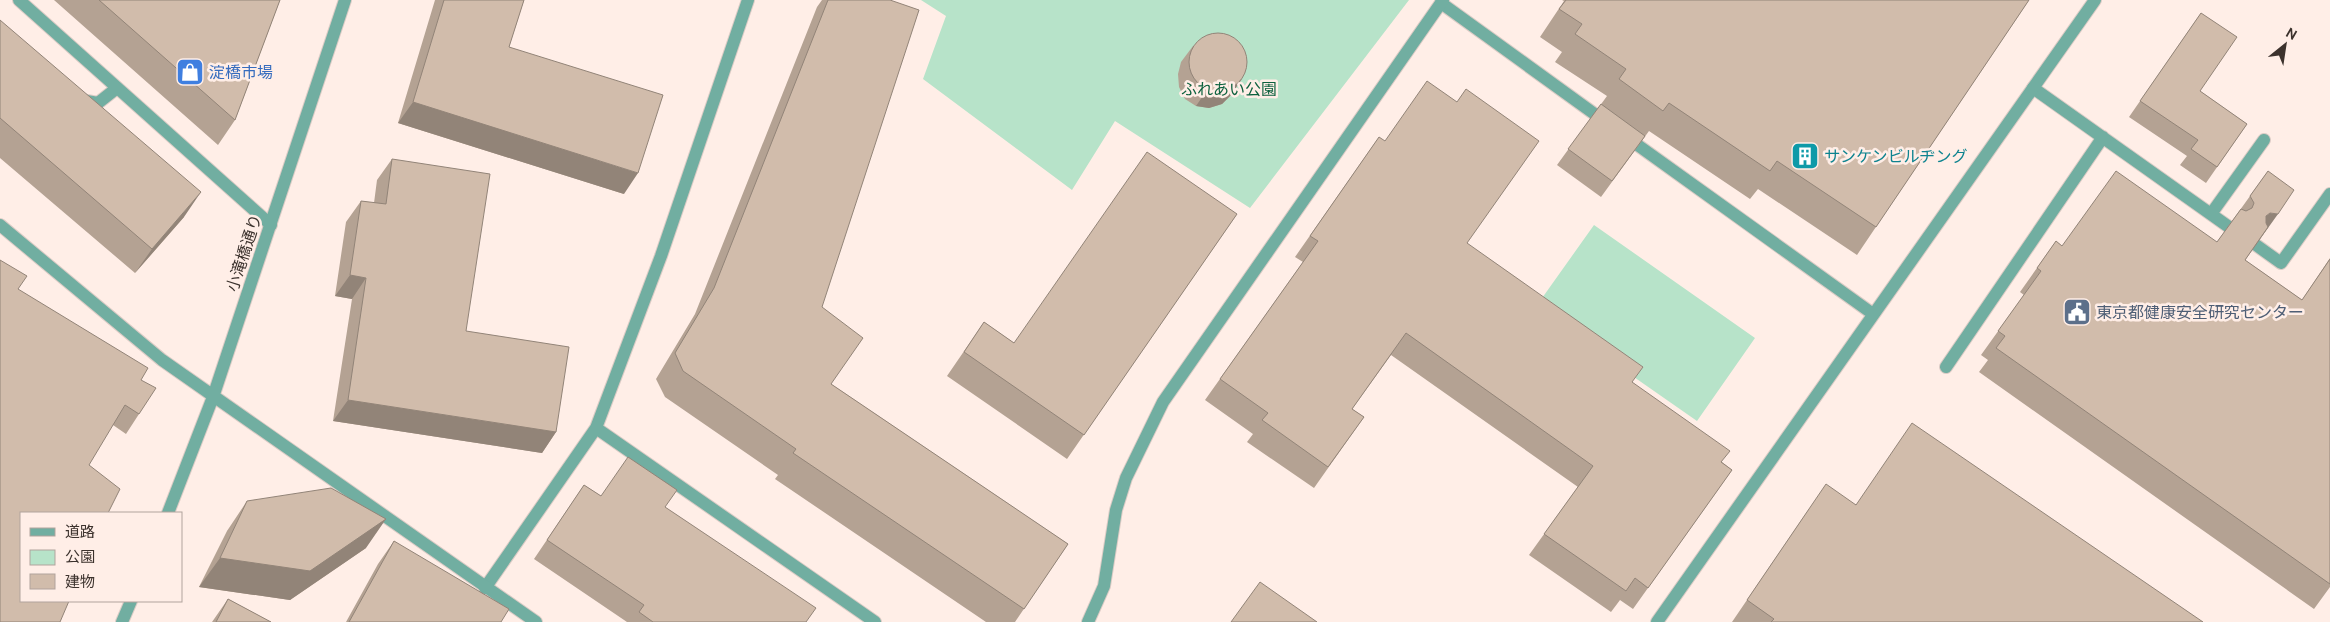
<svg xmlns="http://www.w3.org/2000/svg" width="2330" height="622" viewBox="0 0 2330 622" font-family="Cabin,'Noto Sans JP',sans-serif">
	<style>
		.green { fill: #b7e3c9 }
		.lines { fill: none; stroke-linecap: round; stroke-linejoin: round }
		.service-casing { stroke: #dcccc6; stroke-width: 14 }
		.minor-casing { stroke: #dcccc6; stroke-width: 14 }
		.tertiary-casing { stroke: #dcccc6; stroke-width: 14 }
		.service { stroke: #71aea1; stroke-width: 12 }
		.minor { stroke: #71aea1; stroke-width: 12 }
		.tertiary { stroke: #71aea1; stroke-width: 12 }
		.wall { fill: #b4a293 }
		.shaded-wall { fill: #928478 }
		.building { fill: #d1bcab; stroke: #928478 }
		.labels { text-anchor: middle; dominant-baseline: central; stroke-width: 5; stroke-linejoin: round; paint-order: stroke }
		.shop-label { font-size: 16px; fill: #366cbe; stroke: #ffeee7; text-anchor: start }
		.park-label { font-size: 16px; fill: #0d613e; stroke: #ffeee7 }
		.culture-label { font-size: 16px; fill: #0d838f; stroke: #ffeee7; text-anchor: start }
		.street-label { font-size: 16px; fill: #3c322d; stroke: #ffeee7 }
		.service-label { font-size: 16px; fill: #4e5e75; stroke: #ffeee7; text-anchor: start }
	</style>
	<rect width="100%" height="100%" fill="#ffeee7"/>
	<path class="green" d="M921,0H1409L1250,208L1115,121L1072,190L923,79L946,16Z
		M1594,225L1755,338L1697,421L1535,308Z"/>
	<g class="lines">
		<g class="service-casing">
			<path id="service" d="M19,0L271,225
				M2033,88L2229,227
				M81,100L98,103L117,88
				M2211,214L2264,140
				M2256,245L2281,263L2330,194
				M1946,367L2103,137"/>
		</g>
		<g class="minor-casing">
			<path id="minor" d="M1441,3L1607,123
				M1625,136L1873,314
				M596,428L875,622
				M485,588L596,428L661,256L748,0
				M1657,622L2095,0"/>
		</g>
		<g class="tertiary-casing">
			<path id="tertiary" d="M0,225L162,360L536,622
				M168,513L213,397L345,0
				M122,622L131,601
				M1088,622L1104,586L1116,510L1126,478L1163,402L1443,0"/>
		</g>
		<use href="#service" class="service"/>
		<use href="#minor" class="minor"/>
		<use href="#tertiary" class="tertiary"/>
	</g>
	<path class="wall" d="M54,0H280L235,120L218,145Z
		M435,0H524L509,47L624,194L398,123Z
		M822,0H890L822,307L831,384L1068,544L1015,622H986L775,479L778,475L665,397L656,379L695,314L817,7Z
		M1562,0H2029L1857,255L1758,189L1750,199L1649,131L1601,197L1557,165L1607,96L1555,62L1562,52L1540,37L1564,1Z
		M2201,13L2200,91L2247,124L2206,183L2180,165L2187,156L2129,117Z
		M0,20L184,217L135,273L0,158Z
		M1193,46L1231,95L1222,104L1209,108L1196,106L1185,99L1179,87L1178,74L1181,62Z
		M1379,137L1467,243L1632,382L1722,462L1732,470L1633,609L1620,600L1611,612L1529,555L1578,487L1391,355L1352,409L1364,417L1314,488L1247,442L1253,434L1205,400L1303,262L1295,257Z
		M392,159L466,331L556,432L542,453L333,421L352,299L335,296L346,222L361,201L374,203L377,180Z
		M2268,171L2245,260L2302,300L2330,258V587L2314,609L1979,372L1988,360L1981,355L2024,295L2020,292L2056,241L2062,246L2217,242Z
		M1237,214L1067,459L947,376L984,322L1014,343Z
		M18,289L141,380L139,414L126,434L113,425L21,513Z
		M584,485L601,496L665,507L806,622H627L534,559Z
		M247,501L366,548L290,600L199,587L227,531Z
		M1856,504L2203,622H1732L1809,509Z
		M394,541L501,622H346L378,564Z
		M228,599L271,622H212Z"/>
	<path class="shaded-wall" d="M1242,79L1231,95L1222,104L1209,108L1196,106L1207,90Z
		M413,102L638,173L624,194L398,123Z
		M201,192L184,217L135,273L152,249Z
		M2270,213L2278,214L2228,284L2266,216Z
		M350,275L366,278L352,299L335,296Z
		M348,400L556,432L542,453L333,421Z
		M386,519L366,548L290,600L199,587L220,558Z"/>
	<path class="building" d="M99,0H280L235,120Z
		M444,0H524L509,47L663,95L638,173L413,102Z
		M828,0H890L919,10L822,307L863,338L831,384L1068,544L1024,609L793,453L796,449L683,371L675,353L714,288Z
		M1566,0H2029L1876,227L1777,161L1770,171L1669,103L1663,111L1619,79L1626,69L1575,34L1582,24L1559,9Z
		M2201,13L2237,37L2200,91L2247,124L2217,167L2191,149L2198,140L2140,101Z
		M0,20L201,192L152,249L0,118Z
		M1189 62a29 29 0 1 1 58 0a29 29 0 1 1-58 0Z
		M1427,81L1457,102L1466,89L1539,141L1467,243L1643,367L1632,382L1730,451L1721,462L1732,470L1648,588L1635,578L1626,591L1544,534L1593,466L1406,333L1352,409L1364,417L1328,467L1262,420L1268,413L1220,379L1318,241L1310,236L1379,137L1385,141Z
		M1601,104L1645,136L1612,181L1568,149Z
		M1147,152L1237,214L1084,435L964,352L984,322L1014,343Z
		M392,159L490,174L466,331L569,347L556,432L348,400L366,278L350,275L361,201L386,204Z
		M2116,171L2217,242L2241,209L2246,211L2252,208L2254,203L2250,196L2268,171L2294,190L2278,214L2270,213L2266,216V223L2268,227L2245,260L2302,300L2330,259V584L1996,348L2005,336L1998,331L2041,271L2037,268L2056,241L2062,246Z
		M0,260L27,276L18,289L148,368L141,380L156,388L139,414L125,405L89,465L120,489L108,513H21V601H69L60,622H0Z
		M1912,423L2203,622H1771L1774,619L1747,600L1826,484L1856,505Z
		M628,457L677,490L665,507L816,608L806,622H653L639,612L644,605L547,540L584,485L601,496Z
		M331,488L386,519L310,571L220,558L247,501Z
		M394,541L509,609L501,622H349Z
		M1260,582L1317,622H1231Z
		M228,599L271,622H216Z"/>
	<defs>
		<g id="shop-square" transform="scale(1.4375)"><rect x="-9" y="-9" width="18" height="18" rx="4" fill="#3f7fe0" stroke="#ffeee7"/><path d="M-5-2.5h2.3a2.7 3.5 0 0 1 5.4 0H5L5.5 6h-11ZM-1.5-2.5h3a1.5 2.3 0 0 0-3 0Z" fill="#fff"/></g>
		<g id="building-square" transform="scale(1.4375)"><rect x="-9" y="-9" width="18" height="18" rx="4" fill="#0f9aa8" stroke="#ffeee7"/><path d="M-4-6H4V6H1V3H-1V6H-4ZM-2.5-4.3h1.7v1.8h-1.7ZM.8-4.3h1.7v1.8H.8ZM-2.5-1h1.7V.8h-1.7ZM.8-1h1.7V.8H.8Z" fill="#fff"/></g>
		<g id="civic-square" transform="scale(1.4375)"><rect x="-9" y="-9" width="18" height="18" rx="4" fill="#5c6f8a" stroke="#ffeee7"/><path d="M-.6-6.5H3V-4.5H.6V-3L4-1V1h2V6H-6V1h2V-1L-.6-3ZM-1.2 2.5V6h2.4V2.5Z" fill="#fff"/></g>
	</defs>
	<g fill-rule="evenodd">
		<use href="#shop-square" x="190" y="72"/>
		<use href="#building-square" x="1805" y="156"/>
		<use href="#civic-square" x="2077" y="312"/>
	</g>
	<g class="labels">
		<g class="shop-label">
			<text x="209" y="72">淀橋市場</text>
		</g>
		<g class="park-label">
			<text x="1229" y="89">ふれあい公園</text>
		</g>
		<g class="culture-label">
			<text x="1824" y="156">サンケンビルヂング</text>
		</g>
		<g class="street-label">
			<text transform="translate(244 253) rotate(-72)">小滝橋通り</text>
		</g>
		<g class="service-label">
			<text x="2096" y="312">東京都健康安全研究センター</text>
		</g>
	</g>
	<rect x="20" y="512" width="162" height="90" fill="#ffeee7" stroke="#b1a39d"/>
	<rect x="30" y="528" width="25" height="8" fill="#71aea1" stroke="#b1a39d"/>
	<text x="65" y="537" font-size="15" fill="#3c322d">道路</text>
	<rect x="30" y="550" width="25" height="15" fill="#b7e3c9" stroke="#b1a39d"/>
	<text x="65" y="562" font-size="15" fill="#3c322d">公園</text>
	<rect x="30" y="574" width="25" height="15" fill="#d1bcab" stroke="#b1a39d"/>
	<text x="65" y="587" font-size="15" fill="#3c322d">建物</text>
	<g transform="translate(2285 45) rotate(30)" stroke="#ffeee7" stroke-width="4" paint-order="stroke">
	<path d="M0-4L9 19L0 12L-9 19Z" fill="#3c322d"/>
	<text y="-8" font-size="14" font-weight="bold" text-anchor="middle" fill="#3c322d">N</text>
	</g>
</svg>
